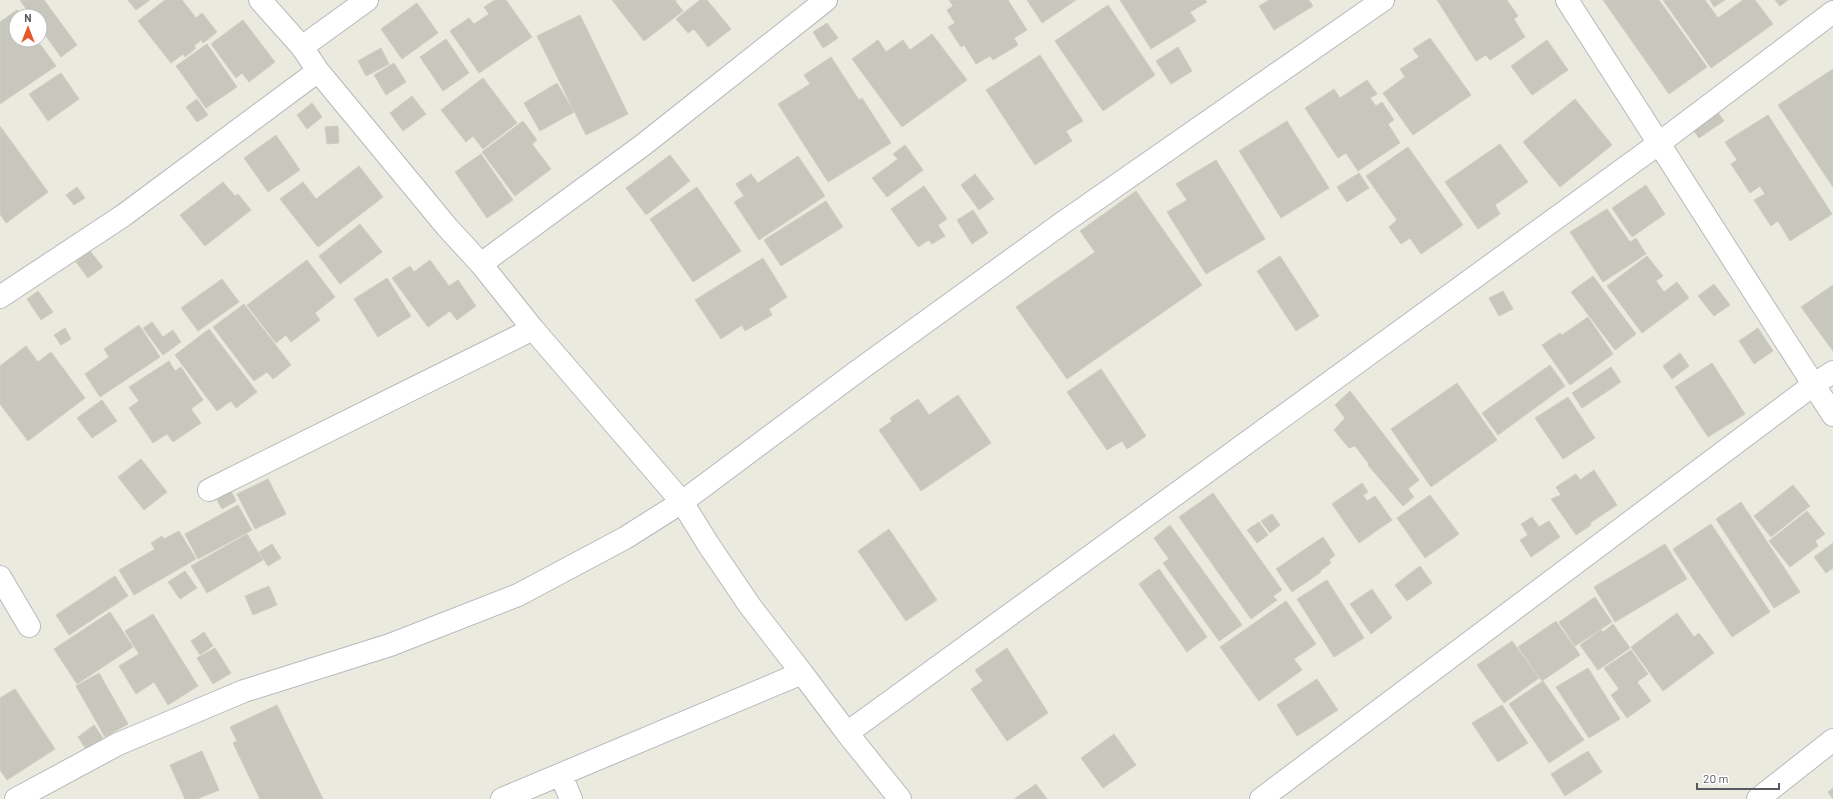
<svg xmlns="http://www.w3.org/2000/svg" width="1833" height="799" viewBox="0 0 1833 799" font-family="Barlow,sans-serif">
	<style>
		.building { fill: #c8c7be; stroke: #cfcdbe }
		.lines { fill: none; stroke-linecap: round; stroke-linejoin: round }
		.minor-casing { stroke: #b7b8be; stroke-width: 24 }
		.minor { stroke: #fff; stroke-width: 22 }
	</style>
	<rect width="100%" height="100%" fill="#ebeadf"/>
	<path class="building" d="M20,0H44L77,45L61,57L40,28V16H31Z
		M128,0H150L136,10Z
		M165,0H182L196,18L202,13L217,32L203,43L201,40L194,46L196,48L185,57L183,54L171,63L138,21Z
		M495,0H506L532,37L479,73L450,31L469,18L474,24L489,14L484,7Z
		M612,0H677L675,1L683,11L644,41Z
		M700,0H707L731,29L708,47L694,29L688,33L676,19Z
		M949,0H1008L1027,30L1014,38L1018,45L993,60L990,56L976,64L964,45L961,47L948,27L955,23L947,10L953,6Z
		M1027,0H1076L1042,23Z
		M1120,0H1205L1207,2L1190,12L1196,21L1151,49Z
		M1269,0H1309L1313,6L1274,30L1259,6Z
		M1437,0H1507L1518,16L1514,19L1525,37L1490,60L1486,55L1476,61Z
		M1603,0H1659L1707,67L1669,94Z
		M1663,0H1705L1718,18L1743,0H1755L1773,24L1711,68Z
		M1710,0H1725L1714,7Z
		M1775,0H1788L1780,6Z
		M417,3L438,33L402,59L381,29Z
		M1108,5L1155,75L1103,111L1055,41Z
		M17,10L21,16H16V40H37L56,66L0,104V22Z
		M580,15L628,114L586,135L537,36Z
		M243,20L275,62L249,82L242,73L236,78L211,44Z
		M827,23L838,38L823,48L813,32Z
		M932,34L967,80L902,127L852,59L878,40L886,52L903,40L910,50Z
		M1430,38L1471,95L1413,135L1383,93L1405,77L1400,69L1419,57L1413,49Z
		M446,39L469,73L443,91L420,57Z
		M1547,40L1568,70L1532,95L1511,66Z
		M207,44L237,87L206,108L176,66Z
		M1178,47L1192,71L1171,84L1156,61Z
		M381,48L389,64L366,76L358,61Z
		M1040,55L1083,121L1066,131L1072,141L1035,165L986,90Z
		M831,57L859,100L862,98L891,143L828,182L778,104L810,84L804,75Z
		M394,63L406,82L386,95L374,75Z
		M1833,69V187L1778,105Z
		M61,73L79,99L48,121L29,94Z
		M483,78L517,123L483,149L473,136L466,142L441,110Z
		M1367,80L1377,94L1370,98L1376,106L1382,102L1394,120L1388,124L1400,143L1358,171L1346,153L1338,158L1305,108L1334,89L1340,98Z
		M557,83L574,112L540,131L524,103Z
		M412,96L426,114L403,131L390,113Z
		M197,99L208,115L197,122L186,107Z
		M1575,99L1612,145L1560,187L1523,142Z
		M312,103L322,117L307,129L297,115Z
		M1714,107L1724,121L1699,138L1689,124Z
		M1768,115L1832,214L1790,241L1778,221L1771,226L1754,200L1765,194L1760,186L1750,193L1731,164L1737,160L1725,142Z
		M523,121L537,140L532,144L551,169L515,196L482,152Z
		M1287,121L1329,188L1281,218L1239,151Z
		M0,126L48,192L6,223L0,214Z
		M338,126L339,143L327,144L325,127Z
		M276,135L300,170L268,192L244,158Z
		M1500,144L1528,182L1495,205L1500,214L1478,229L1445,182Z
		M905,145L923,170L887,197L872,178L898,159L893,154Z
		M1408,147L1463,225L1421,254L1410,238L1401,244L1389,227L1397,220L1366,176Z
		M481,154L513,200L487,218L455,172Z
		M670,155L690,181L646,215L626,188Z
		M798,156L825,196L759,240L734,202L744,196L736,184L751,174L758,183Z
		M1216,160L1265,239L1206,274L1167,212L1187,200L1176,184Z
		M359,166L383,197L318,247L280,199L303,182L316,199Z
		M1359,173L1369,188L1347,202L1337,187Z
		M975,174L994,199L979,210L961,185Z
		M223,182L235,196L238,194L251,210L205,246L180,215Z
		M1646,185L1665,214L1632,237L1612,208Z
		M924,186L947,219L938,225L945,236L932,244L929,240L918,247L891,209Z
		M77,187L85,198L74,205L66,195Z
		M697,187L741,251L693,282L650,219Z
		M1136,191L1202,285L1067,379L1016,307L1095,252L1080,231Z
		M826,201L843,227L781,266L764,240Z
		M1607,209L1630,242L1636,238L1646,254L1603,282L1570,232Z
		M973,210L988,233L972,244L957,220Z
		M360,224L382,252L340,284L319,256Z
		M90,251L103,267L88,278L76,262Z
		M1280,256L1319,316L1296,331L1257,271Z
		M1647,256L1663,276L1656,281L1664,292L1677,282L1689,298L1642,333L1607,286Z
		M763,258L787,297L769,309L772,315L745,331L742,325L721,339L695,300Z
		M307,260L335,297L315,313L320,320L291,342L286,335L276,343L247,305Z
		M430,260L449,286L458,280L476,306L457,320L450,311L428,327L392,278L410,266L414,272Z
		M1593,276L1636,334L1615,350L1571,292Z
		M387,278L411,316L378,337L354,299Z
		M222,279L239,302L198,331L181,308Z
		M1714,284L1730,305L1714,316L1698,296Z
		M1833,285V351L1801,307Z
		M38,291L53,312L41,320L27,299Z
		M1503,291L1513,309L1499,316L1489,298Z
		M244,304L291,365L273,379L267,372L254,381L213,327Z
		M1588,317L1613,354L1570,385L1542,345L1560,333L1562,335Z
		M152,322L163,337L173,330L181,342L163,355L143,328Z
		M139,325L160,357L100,397L85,374L109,357L104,349Z
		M65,328L71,339L61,345L54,335Z
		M1758,328L1773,351L1754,364L1739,341Z
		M209,329L257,392L236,408L231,401L217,411L175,355Z
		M26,346L38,362L51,352L85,398L28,441L0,404V366Z
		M1680,353L1689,366L1672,379L1663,366Z
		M169,361L175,371L181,367L203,400L191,409L201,423L173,442L167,434L153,443L129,408L139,401L129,387Z
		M1712,363L1745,414L1708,437L1675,387Z
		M1550,365L1565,386L1498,435L1482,413Z
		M1611,367L1621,382L1582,408L1572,393Z
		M1101,369L1146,436L1127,449L1122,441L1107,450L1067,392Z
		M1457,383L1497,440L1431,487L1391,429Z
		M1350,391L1419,480L1408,489L1414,497L1403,506L1368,465L1369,464L1355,446L1349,448L1334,430L1345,418L1335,405Z
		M958,395L991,443L921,491L879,430L892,421L890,418L918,399L929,415Z
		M1568,397L1595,438L1563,459L1535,418Z
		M102,400L117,421L92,438L77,418Z
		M141,459L167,492L144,510L118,477Z
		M1594,470L1617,505L1590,523L1591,525L1576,535L1551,499L1561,495L1556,487L1576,474L1580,480Z
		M268,479L286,514L255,529L237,494Z
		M1362,483L1368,492L1363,495L1367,501L1375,496L1392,520L1359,543L1332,504Z
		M1793,485L1810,506L1771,537L1754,516Z
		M231,491L236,501L222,509L217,500Z
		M1213,493L1282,590L1273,596L1277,600L1251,619L1179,517Z
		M1430,495L1459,534L1425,558L1397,518Z
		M1741,502L1800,592L1774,608L1716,519Z
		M238,505L252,530L198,559L185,534Z
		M1807,511L1825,534L1815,541L1818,546L1790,567L1769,541Z
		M1272,514L1280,525L1270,533L1261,521Z
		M1532,517L1539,527L1549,521L1560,537L1531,557L1520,540L1528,535L1521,524Z
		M1259,522L1268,535L1257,543L1247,530Z
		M1711,524L1770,612L1732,637L1673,549Z
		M1170,525L1242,625L1219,641L1163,563L1169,559L1154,538Z
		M889,529L937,600L906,621L858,551Z
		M179,531L196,559L134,595L119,570L155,549L151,543L162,536L164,539Z
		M247,534L263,560L207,593L191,566Z
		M1323,537L1335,555L1329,560L1331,563L1320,571L1321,572L1292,592L1276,569Z
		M1833,543V568L1826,573L1814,557Z
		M272,544L281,558L268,566L259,552Z
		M1665,544L1687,579L1615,622L1594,587Z
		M1420,566L1432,583L1407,601L1395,585Z
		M1159,569L1207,637L1187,652L1139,584Z
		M185,571L197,588L180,599L168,582Z
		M115,576L128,596L69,635L56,615Z
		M1327,580L1364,638L1334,657L1297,599Z
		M269,586L277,605L253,615L245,596Z
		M1372,589L1392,618L1371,634L1350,604Z
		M1595,597L1612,622L1575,646L1559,622Z
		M1286,601L1316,644L1294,659L1302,670L1259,701L1220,647Z
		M110,612L133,647L77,684L54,649Z
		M1677,613L1694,637L1699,633L1714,653L1663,691L1631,647Z
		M153,614L198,686L168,705L154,682L136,694L119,666L139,654L125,631Z
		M1556,621L1580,655L1542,681L1518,647Z
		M1613,624L1630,648L1598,670L1580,645L1601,630L1603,632Z
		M204,632L213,646L200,655L191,641Z
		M1512,641L1539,678L1504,703L1477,665Z
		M215,648L231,673L213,684L197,658Z
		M1007,648L1048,713L1007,741L971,689L983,681L975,670Z
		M1631,650L1648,674L1637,682L1651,701L1627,718L1611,695L1619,689L1604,668Z
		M1588,668L1620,719L1589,738L1556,687Z
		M99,673L128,724L105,737L76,686Z
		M1317,679L1338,710L1297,736L1277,705Z
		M1543,681L1584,740L1549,763L1509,704Z
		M15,689L55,749L7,780L0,770V698Z
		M277,705L323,799H260L233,743L237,741L230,727Z
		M1502,705L1528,743L1498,762L1472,723Z
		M94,725L103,738L86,749L78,737Z
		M1114,734L1136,765L1103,788L1081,758Z
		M202,751L219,790L197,799H185L170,765Z
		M1588,751L1602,772L1565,796L1551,774Z
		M1036,784L1047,799H1014Z
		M1833,788V799L1828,792Z"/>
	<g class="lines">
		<g class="minor-casing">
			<path id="minor" d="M260,0L302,47L318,71L447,227L481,264L533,329L682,502L708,544L750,606L802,673
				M1567,0L1833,415
				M302,47L367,0
				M481,264L643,145L826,0
				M0,297L124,215L318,71
				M209,490L533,329
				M0,577L29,626
				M847,733L900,799
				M561,775L571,799
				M16,799L118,744L244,691L390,645L518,595L625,538L682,502L855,373L1061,224L1383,0
				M502,799L802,673L847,733L1658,144L1833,12
				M1261,799L1813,385L1833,372
				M1758,799L1833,740"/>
		</g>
		<use href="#minor" class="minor"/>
	</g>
	<g transform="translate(28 28)"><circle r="19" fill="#ffffff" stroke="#bcbdbf"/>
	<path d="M0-3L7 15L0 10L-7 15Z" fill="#e5582b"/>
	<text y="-6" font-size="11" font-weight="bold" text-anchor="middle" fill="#585a60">N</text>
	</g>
	<path d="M1697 783v6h82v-6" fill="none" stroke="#585a60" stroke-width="2"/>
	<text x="1703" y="783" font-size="12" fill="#585a60" stroke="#ffffff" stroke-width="3" paint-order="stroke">20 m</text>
</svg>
